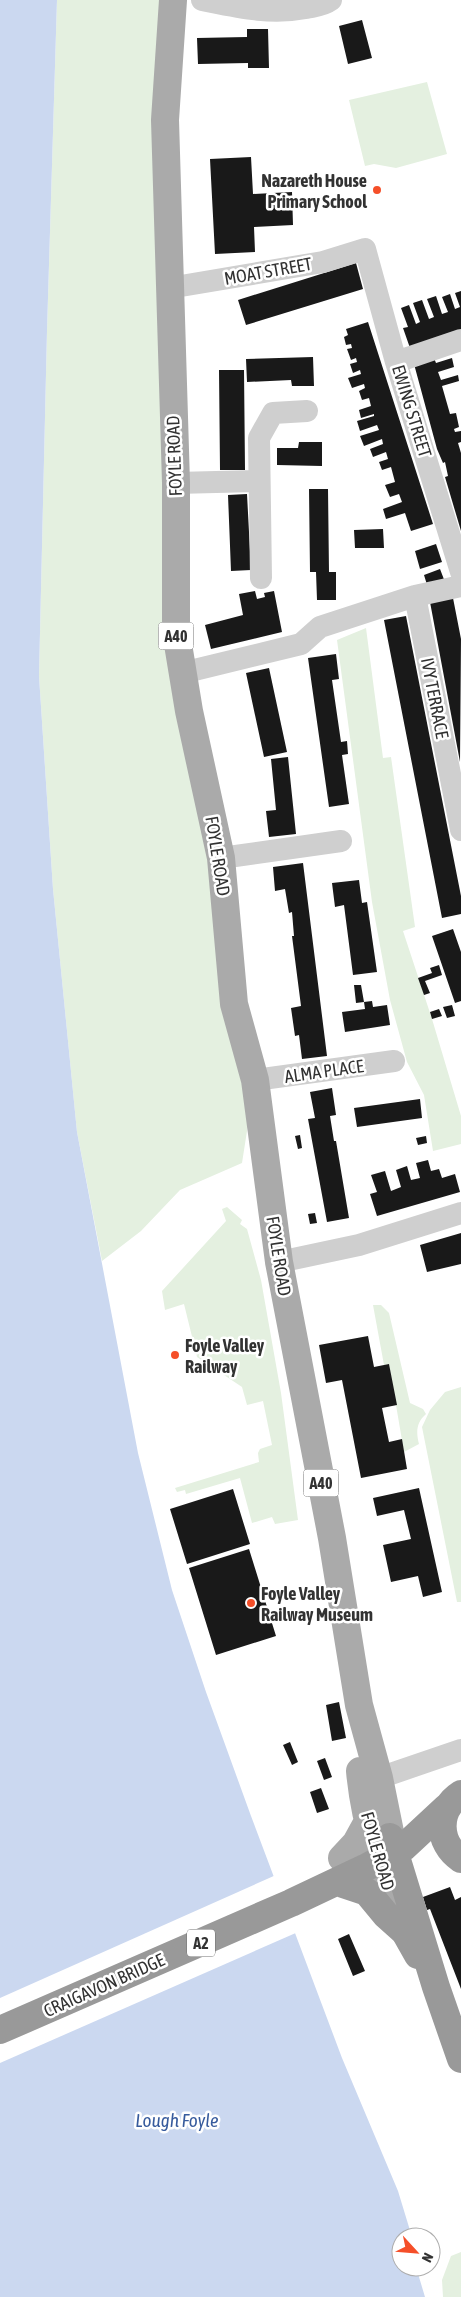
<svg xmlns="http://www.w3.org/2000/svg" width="461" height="2297" viewBox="0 0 461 2297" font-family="'Asap Condensed',sans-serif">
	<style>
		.green { fill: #e4f0e0 }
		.water { fill: #cbd8f0 }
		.pier { fill: #fff }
		.building { fill: #191919 }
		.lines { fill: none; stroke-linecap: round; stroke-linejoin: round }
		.street { stroke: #cfcfcf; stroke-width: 22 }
		.primary { stroke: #aaa; stroke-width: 28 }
		.highway { stroke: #999; stroke-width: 28 }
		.poi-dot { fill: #f54f29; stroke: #fff; stroke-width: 2 }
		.labels { text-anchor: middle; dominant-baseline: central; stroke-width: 5; stroke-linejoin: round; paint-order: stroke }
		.shield { fill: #fff; stroke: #707070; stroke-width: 1 }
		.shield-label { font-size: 16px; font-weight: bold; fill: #323232 }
		.poi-label { font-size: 18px; font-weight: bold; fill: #323232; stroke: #fff; text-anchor: start }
		.street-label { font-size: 18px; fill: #323232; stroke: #fff }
		.water-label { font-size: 19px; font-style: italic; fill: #375b9d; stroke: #fff }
	</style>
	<rect width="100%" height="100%" fill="#fff"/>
	<path class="green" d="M57,0H173L176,632L255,1080L242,1163L180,1190L141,1231L102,1261L77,1132L53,889L39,676L47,331Z
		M427,82L447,154L396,168L374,164L365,166L349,100Z
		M366,628L383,758L391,757L415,927L403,931L432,1019L461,1116V1144L433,1151L424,1095L407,1062L390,1000L372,902L337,640Z
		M227,1207L242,1220L240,1224L247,1229L261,1280L281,1393L298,1520L275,1524L272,1517L252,1523L240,1478L186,1494L185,1490L177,1492L175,1488L259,1462L258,1453L260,1449L272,1445L263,1401L247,1405L242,1387L197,1357L184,1304L165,1310L162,1291L226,1221L222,1209Z
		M373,1305H381L389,1313L410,1403L423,1409L426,1414C416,1423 416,1432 419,1444L404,1452L389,1364L384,1365Z
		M461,1387V1602H457L422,1427L430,1410L445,1392Z
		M461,2252V2297H443L442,2280L451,2256Z"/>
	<path class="water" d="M0,0H57L47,331L39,676L53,889L77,1132L138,1453L172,1590L206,1692L251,1816L342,2058L398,2191L412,2237H401V2267H416L425,2297H0Z"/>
	<path class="pier" d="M276,1875L298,1932L0,2063V1998Z"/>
	<path class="building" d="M362,20L372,58L348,64L339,26Z
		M247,29H268L269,68H248V63L198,64L197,38L247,37Z
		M251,157L253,194L292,192L293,225L254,227L255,252L215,254L210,159Z
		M356,263L363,289L246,325L238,300Z
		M461,291V330L410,348L403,328L408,327L401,308L409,305L416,324L420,322L413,303L422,300L429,319L434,317L427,299L436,296L442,314L448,312L442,297L450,294L455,309L460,307L455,293Z
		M368,322L433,524L411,531L405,513L386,519L383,509L402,502L399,494L390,497L385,485L395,482L391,467L382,470L379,462L388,459L386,452L373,457L370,449L383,444L382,439L364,446L360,436L379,430L377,425L360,431L357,421L374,416V414L361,418L359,410L371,406L369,398L362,400L359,391L365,388L364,384L352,388L348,378L361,374L360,370L353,373L350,364L357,362L356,358L351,360L347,349L352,348L351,344L346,345L344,337L348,335L346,329Z
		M313,357L314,386H292L291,380L247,382L246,359Z
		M434,358L436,363L452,358L454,367L438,372L441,380L458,375L459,381L442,386L450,414L456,413L459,427L454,429L455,432L461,431V442L458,443L461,453V531L445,477L448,476L445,462L443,463L437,449L414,364Z
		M219,370H244L245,470H220Z
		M299,442H322V466L277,465V448H298Z
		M309,489H328L329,572H336V600H317L316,572H310Z
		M247,494L251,570L231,571L228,495Z
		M383,529L384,548H355L354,530Z
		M436,544L442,562L420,569L415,551Z
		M440,569L445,582L428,588L424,575Z
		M255,591L257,599L265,597L264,593L274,591L282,632L211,649L205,625L243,615L239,594Z
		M453,598L461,639L460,762L430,602Z
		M406,616L461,896V914L442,918L384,620Z
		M336,654L339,679L332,680L341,742L347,741L348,754L342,755L349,804L329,807L308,658Z
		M269,668L287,752L264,757L246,673Z
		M288,757L296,834L269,837L266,811L276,810L271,759Z
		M303,863L327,1056L302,1059L299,1035L295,1036L291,1008L301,1006L292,936H294L292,912L289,913L285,889L275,891L273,867Z
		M359,880L362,903L367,902L377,972L353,975L344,905L335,907L332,883Z
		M453,929L461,952V1001L455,1003L432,936Z
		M439,965L442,975L425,981L430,993L424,995L418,978L432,973L430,968Z
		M354,985H361L364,1002L356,1003Z
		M372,1001L373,1007L387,1005L390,1025L345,1032L342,1012L365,1009L364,1002Z
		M452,1005L455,1016L447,1018L443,1007Z
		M439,1009L442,1016L432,1019L430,1012Z
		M332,1088L336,1115L330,1116L334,1141H336L349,1218L327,1222L308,1119L315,1118L310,1092Z
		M420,1099L422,1118L357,1127L354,1108Z
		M300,1135L302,1148L298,1149L295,1136Z
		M426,1136L427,1143L418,1145L416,1138Z
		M428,1160L431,1171L439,1169L442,1178L455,1174L460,1192L377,1216L370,1194L377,1192L371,1175L385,1171L391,1191L401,1187L396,1170L407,1166L411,1180L420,1178L416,1163Z
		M315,1213L317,1223L310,1224L308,1214Z
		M461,1233V1264L427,1272L420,1245Z
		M368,1336L374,1367L389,1364L397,1405L382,1408L389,1442L402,1439L407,1469L361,1478L342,1380L326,1383L319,1345Z
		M419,1488L442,1592L423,1597L418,1576L391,1582L383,1545L411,1539L404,1510L377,1516L373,1498Z
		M233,1489L250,1544L187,1564L170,1509Z
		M249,1549L276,1636L216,1655L189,1568Z
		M339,1702L346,1738L332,1741L326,1705Z
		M290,1742L298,1762L292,1765L283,1745Z
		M325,1758L332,1777L324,1780L317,1761Z
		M321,1788L329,1809L317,1813L310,1792Z
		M450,1887L455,1900L461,1897V1989L430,1909L427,1910L423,1897Z
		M349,1934L365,1971L353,1976L338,1939Z"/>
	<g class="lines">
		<path class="street" d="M202,0C237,7 270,15 306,8C315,6 323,6 331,0
			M169,288L323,262L365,249L396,362L461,572
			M396,362L461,340
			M176,483L258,481
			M261,578L259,438L273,413L307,411
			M415,596L461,830
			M182,673L301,644L320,627L415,596L461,586
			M221,858L341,841
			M255,1080L394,1061
			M279,1262L359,1245L461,1213
			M379,1778L461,1750"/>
		<path class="primary" d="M173,0L165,120L176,483V632L189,711L221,858L234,1004L255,1080L279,1262L332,1538L359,1705L379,1778L391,1837
			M360,1771C365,1828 384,1879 405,1932
			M342,1858L356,1843L367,1823"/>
		<path class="highway" d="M461,1794C436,1810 437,1843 461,1859
			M390,1837L436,1987L461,2059
			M343,1884L367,1892L386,1915L405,1932L418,1955
			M0,2030L291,1903L365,1868L404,1847L446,1808"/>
	</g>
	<g class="poi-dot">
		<circle cx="377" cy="190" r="5"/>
		<circle cx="175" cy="1355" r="5"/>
		<circle cx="251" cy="1603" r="5"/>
	</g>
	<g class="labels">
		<g class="shield">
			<rect x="158.5" y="622.5" width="35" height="27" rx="4"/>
			<rect x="303.5" y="1469.5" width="35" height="27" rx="4"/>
			<rect x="187" y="1929.5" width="28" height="27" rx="4"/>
		</g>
		<g class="shield-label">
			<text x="176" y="636">A40</text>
			<text x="321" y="1483">A40</text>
			<text x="201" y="1943">A2</text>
		</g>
		<g class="poi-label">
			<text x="367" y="180" text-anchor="end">Nazareth House<tspan x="367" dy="21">Primary School</tspan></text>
			<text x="185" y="1345">Foyle Valley<tspan x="185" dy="21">Railway</tspan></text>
			<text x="261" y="1593">Foyle Valley<tspan x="261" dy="21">Railway Museum</tspan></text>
		</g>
		<g class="street-label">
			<text transform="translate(268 271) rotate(-10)">MOAT STREET</text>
			<text transform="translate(412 411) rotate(73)">EWING STREET</text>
			<text transform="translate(174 456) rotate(-92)">FOYLE ROAD</text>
			<text transform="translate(435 698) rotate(79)">IVY TERRACE</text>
			<text transform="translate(218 856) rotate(81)">FOYLE ROAD</text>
			<text transform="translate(324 1071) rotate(-8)">ALMA PLACE</text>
			<text transform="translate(279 1256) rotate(81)">FOYLE ROAD</text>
			<text transform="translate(378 1851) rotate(74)">FOYLE ROAD</text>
			<text transform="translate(104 1985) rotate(-24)">CRAIGAVON BRIDGE</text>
		</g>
		<g class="water-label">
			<text x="177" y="2120">Lough Foyle</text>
		</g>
	</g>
	<g transform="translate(416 2252) rotate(116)"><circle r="24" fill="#ffffff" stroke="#adadad"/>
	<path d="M0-4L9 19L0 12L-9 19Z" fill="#f54f29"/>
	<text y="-8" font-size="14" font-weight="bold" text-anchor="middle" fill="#323232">N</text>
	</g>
</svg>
